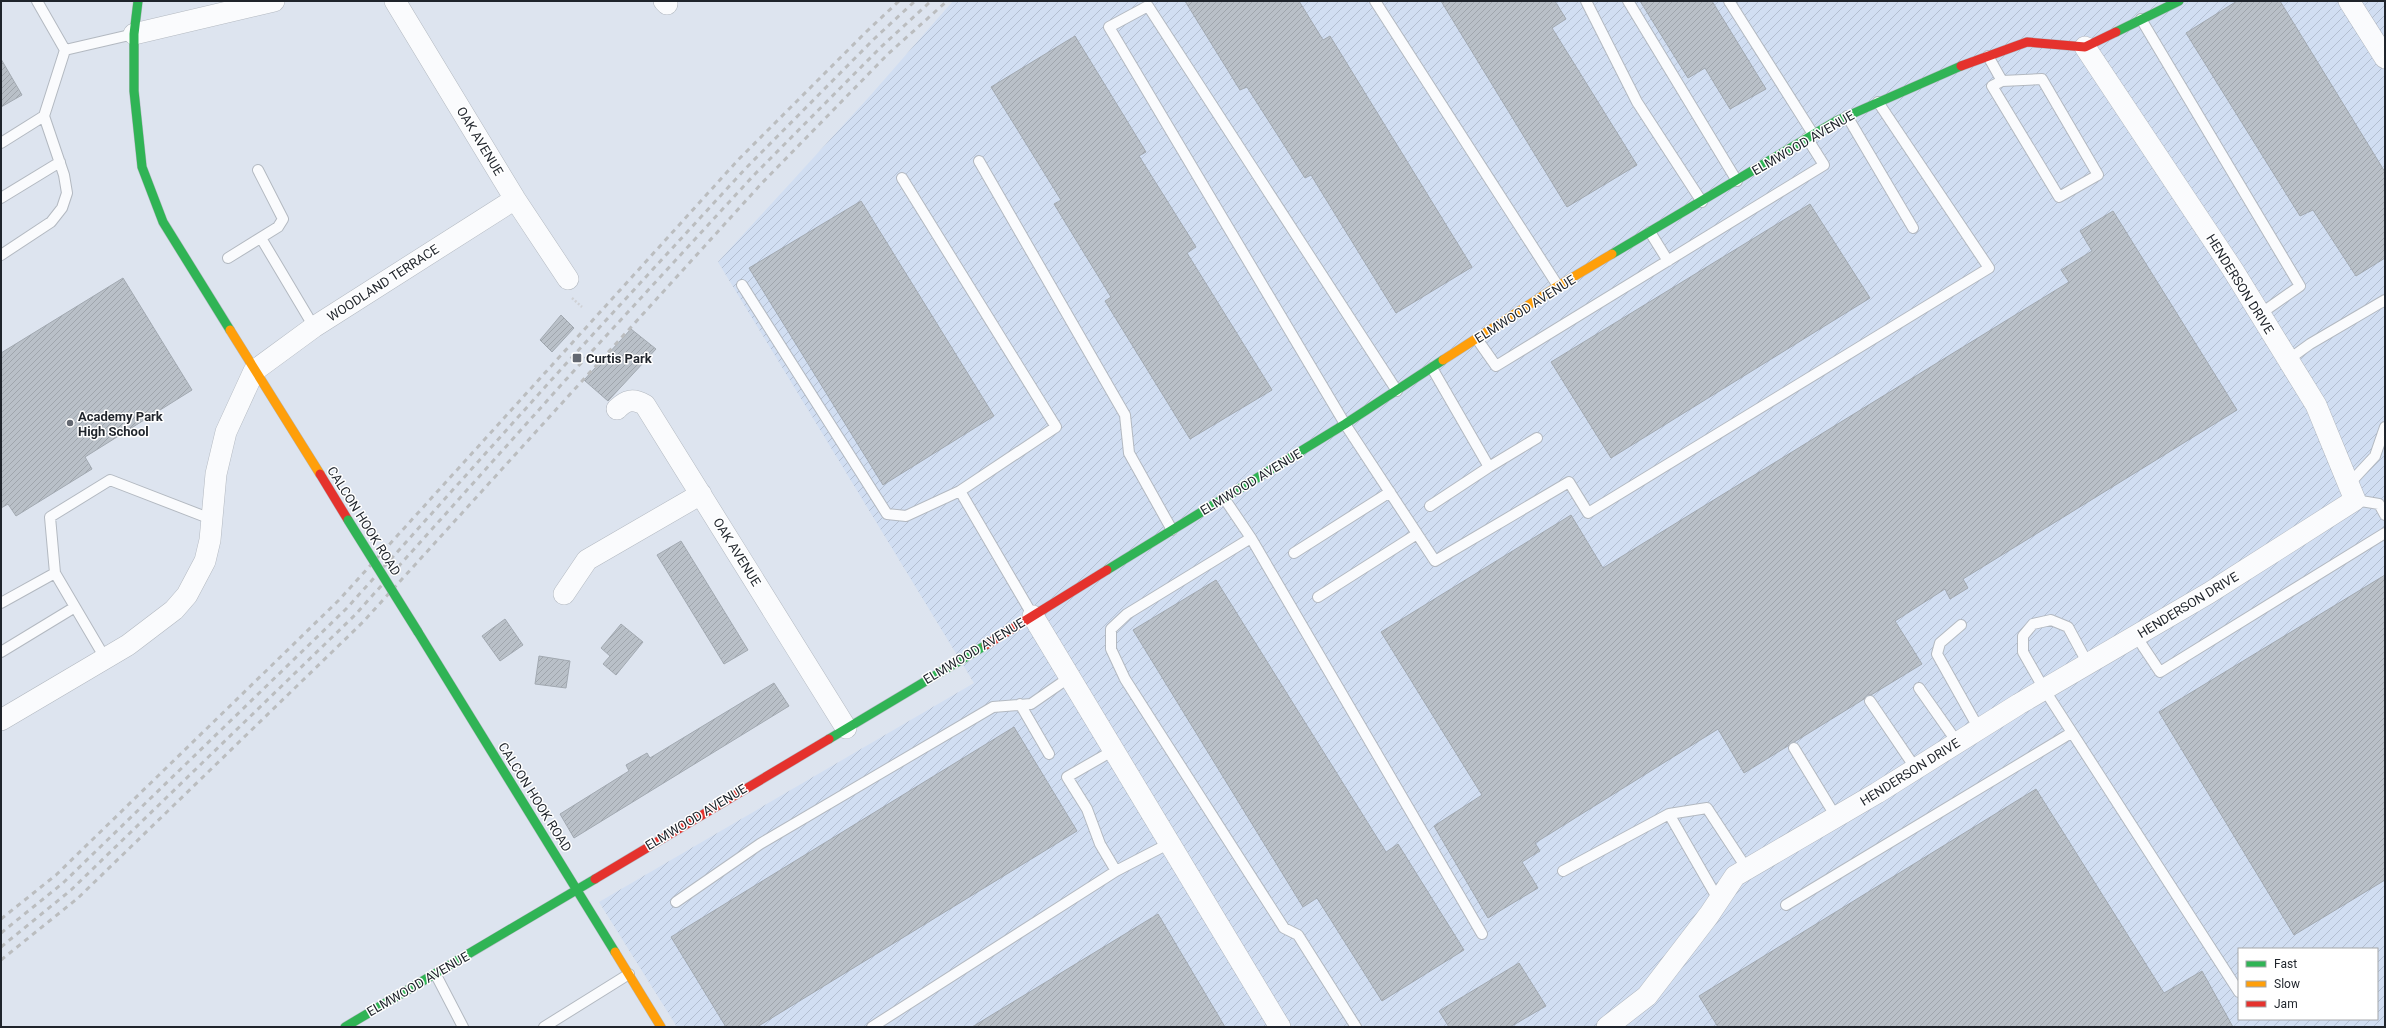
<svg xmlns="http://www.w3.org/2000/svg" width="2386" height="1028" viewBox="0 0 2386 1028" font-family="Roboto,sans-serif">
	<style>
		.industrial { fill: url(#industrial-furrows); fill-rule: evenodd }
		.building { fill: url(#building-hatch); stroke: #a2a9b1 }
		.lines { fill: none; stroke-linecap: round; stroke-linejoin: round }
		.lane-casing { stroke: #b3b9c1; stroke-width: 12 }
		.street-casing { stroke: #b3b9c1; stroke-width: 22 }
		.fast-casing { stroke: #b3b9c1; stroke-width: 10 }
		.slow-casing { stroke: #b3b9c1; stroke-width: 10 }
		.jam-casing { stroke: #b3b9c1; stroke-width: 10 }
		.path { stroke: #cfd1d5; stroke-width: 2.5; stroke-dasharray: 2 2; stroke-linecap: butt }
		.lane { stroke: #fafbfd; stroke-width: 10 }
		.street { stroke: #fafbfd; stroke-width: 21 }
		.fast { stroke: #30b455; stroke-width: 9 }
		.slow { stroke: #ff9f0a; stroke-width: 9 }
		.jam { stroke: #e5322d; stroke-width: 9 }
		.rail { stroke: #bbbdbf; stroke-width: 3; stroke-dasharray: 5 5; stroke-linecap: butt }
		.fast-bridge-casing { stroke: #b3b9c1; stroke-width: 10; stroke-linecap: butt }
		.fast-bridge { stroke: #30b455; stroke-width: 9 }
		.poi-dot { fill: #626770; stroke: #fff; stroke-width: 1.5 }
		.labels { text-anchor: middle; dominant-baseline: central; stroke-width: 3; stroke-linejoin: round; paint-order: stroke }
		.street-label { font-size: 13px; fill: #1f242b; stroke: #fff }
		.poi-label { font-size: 13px; font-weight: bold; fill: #1f242b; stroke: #fff; text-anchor: start }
	</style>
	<defs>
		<pattern id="industrial-furrows" width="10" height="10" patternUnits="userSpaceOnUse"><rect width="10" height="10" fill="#d1def2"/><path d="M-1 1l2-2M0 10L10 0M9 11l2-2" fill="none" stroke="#b3bed0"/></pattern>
		<pattern id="building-hatch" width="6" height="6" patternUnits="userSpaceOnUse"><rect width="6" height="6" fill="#b9c0c8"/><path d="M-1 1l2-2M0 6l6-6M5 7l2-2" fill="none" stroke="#9fa5ac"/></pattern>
	</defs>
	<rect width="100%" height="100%" fill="#dde4ef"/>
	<path class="industrial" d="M953,1H2385V1027H677L599,902L974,683L718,262L869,97ZM2239,949H2377V1019H2239Z"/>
	<path class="building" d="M1185,1H1299L1323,40L1330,36L1472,267L1396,313L1311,175L1305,178L1247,87L1240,90Z
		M1441,1H1555L1566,19L1552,28L1637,165L1567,207Z
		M1640,1H1712L1766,89L1730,109L1705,68L1688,78Z
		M2237,1H2280L2385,172V258L2356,276L2313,210L2300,216L2186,33Z
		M1075,36L1146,152L1139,156L1196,247L1187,253L1272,390L1190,439L1105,301L1111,297L1054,204L1061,200L991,87Z
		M1,59L22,95L1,107Z
		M861,201L994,416L883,485L749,268Z
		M1810,204L1870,298L1611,458L1551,362Z
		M2113,211L2237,410L1963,579L1968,588L1950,599L1945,589L1895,621L1922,664L1871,695H1867L1864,699L1744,773L1718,729L1535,843L1540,851L1522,862L1538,888L1488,918L1434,826L1482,795L1381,632L1571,515L1603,568L2069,282L2061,270L2092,251L2080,231Z
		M123,278L192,390L85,457L92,469L16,516L8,504L1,508V353Z
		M561,315L574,328L552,352L540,340Z
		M631,329L656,349L608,401L584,380Z
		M681,541L748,650L724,664L657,555Z
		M2385,575V880L2294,935L2159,712Z
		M1216,580L1386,852L1398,844L1464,950L1382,1001L1317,898L1303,907L1133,630Z
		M505,619L523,645L500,661L482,636Z
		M621,624L643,642L616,675L603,664L610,656L601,648Z
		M539,656L570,661L566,688L535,684Z
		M774,683L789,706L574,838L560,814L629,771L626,765L647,753L650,758Z
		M1014,727L1077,831L757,1027H726L671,937Z
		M2036,789L2164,993L2202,971L2233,1027H1718L1699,996Z
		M1158,914L1225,1027H972Z
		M1519,963L1546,1006L1510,1027H1449L1439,1011Z"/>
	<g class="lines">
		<g class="lane-casing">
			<path id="lane" d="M1375,1L1558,286
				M1586,1L1637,102L1702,202
				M1628,1L1737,181
				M1729,1L1813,134
				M2141,19L2300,286L2260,314
				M65,50L134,34
				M1988,56L2002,81L1992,86L2059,197L2098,175L2042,79L2002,81
				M1847,116L1913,228
				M1,143L44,116
				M979,161L1125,415L1129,453L1172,530
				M902,178L1056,427L960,491L1033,616
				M1,198L60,162
				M1650,232L1668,261
				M261,238L314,327
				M1,255L51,222L62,208L67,193L64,175L44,116L65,50L37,1
				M228,258L278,227L283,219L258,170
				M742,285L887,514L906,516L960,491
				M1477,339L1496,366L1824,165L1807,138
				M2288,360L2310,344L2385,300
				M1432,368L1489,467L1537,438
				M1397,391L1148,6L1109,27L1345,424L1435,561L1569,482L1588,513L1989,268L1878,102
				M2349,484L2375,456L2385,427
				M1224,498L1251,538L1127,614L1111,629V649L1125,679L1284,928L1298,935L1356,1027
				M2355,500L2379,504L2385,515
				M1430,506L1489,467
				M1251,538L1482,934
				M1294,553L1390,492
				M1318,597L1417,534
				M1,603L55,573
				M75,607L55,573L50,517L110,480L211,519
				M1961,625L1940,643L1937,654L1979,729
				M2136,636L2160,672L2385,533
				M1,652L75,607L105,658
				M2088,664L2068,627L2051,620L2033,624L2023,636V652L2044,689L2239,992
				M1919,688L1957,742
				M1870,701L1916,769
				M1020,704L1049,754
				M1794,748L1836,817
				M1114,750L1067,777L1087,809L1100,844L1116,871
				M1669,814L1707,808L1747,869
				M1563,871L1669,814L1719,901
				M676,902L760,844L993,707L1031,704L1070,677
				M1786,905L2071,733
				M436,975L463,1027
				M544,1027L629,974
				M872,1027L1116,871L1170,843"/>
		</g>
		<g class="street-casing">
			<path id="street" d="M395,1L515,199L568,279
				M664,1L667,4
				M2349,1L2385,58
				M134,34L274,1
				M617,409C626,400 633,398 645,405L846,728
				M564,594L587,560L701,494
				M1033,616L1280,1027
				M1,720L128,645L174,610L187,595L205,561L210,540L216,474L226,432L254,371L314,327L515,199
				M1607,1027L1647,996L1709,915L1735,876L1877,793L2019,704L2209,593L2355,500L2316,405L2233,270L2085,47"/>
		</g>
		<g class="fast-casing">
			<path id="fast" d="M138,1L134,34V91L142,167L163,222L230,330
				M2116,32L2179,1
				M1612,254L1836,121L1961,66
				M1107,570L1345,424L1443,360
				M418,632L615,952
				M829,739L986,645
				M345,1027L595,879"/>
		</g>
		<g class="slow-casing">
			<path id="slow" d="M230,330L320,474
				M1443,360L1558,286L1612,254
				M615,952L661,1027"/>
		</g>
		<g class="jam-casing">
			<path id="jam" d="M1961,66L2027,42L2085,47L2116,32
				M320,474L348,520
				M986,645L1107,570
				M595,879L829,739"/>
		</g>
		<path class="path" d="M572,298L582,307"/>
		<use href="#lane" class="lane"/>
		<use href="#street" class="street"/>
		<use href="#fast" class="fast"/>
		<use href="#slow" class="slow"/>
		<use href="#jam" class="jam"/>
		<path class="rail" d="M1,919L56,875L339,600L738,160L866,32L899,1
			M1,933L63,883L347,608L563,367L746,168L874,39L915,1
			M1,947L71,890L355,615L571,374L754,175L881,47L931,1
			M1,960L78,898L363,622L762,183L888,54L947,1"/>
		<g class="fast-bridge-casing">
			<path id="fast-bridge" d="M348,520L418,632"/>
		</g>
		<use href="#fast-bridge" class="fast-bridge"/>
	</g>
	<g class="poi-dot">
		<rect x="572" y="353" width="10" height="10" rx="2"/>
		<circle cx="70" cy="423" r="4"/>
	</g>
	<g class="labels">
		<g class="street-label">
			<text transform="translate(480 141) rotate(59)">OAK AVENUE</text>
			<text transform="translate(1803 143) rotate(-30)">ELMWOOD AVENUE</text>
			<text transform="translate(383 283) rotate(-33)">WOODLAND TERRACE</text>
			<text transform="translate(2240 284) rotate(58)">HENDERSON DRIVE</text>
			<text transform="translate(1525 309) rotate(-32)">ELMWOOD AVENUE</text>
			<text transform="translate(1251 482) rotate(-31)">ELMWOOD AVENUE</text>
			<text transform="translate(364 521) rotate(58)">CALCON HOOK ROAD</text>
			<text transform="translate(737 552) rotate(58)">OAK AVENUE</text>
			<text transform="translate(2188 605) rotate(-31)">HENDERSON DRIVE</text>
			<text transform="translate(974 651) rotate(-31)">ELMWOOD AVENUE</text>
			<text transform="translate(1910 772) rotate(-32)">HENDERSON DRIVE</text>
			<text transform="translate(535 797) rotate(58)">CALCON HOOK ROAD</text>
			<text transform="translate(696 817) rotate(-31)">ELMWOOD AVENUE</text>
			<text transform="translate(418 984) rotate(-30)">ELMWOOD AVENUE</text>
		</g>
		<g class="poi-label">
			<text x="586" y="358">Curtis Park</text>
			<text x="78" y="416">Academy Park<tspan x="78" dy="15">High School</tspan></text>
		</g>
	</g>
	<rect width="2386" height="1028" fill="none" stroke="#1f242b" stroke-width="4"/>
	<rect x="2238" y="948" width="140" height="72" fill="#ffffff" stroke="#a5a7aa"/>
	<rect x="2246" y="961" width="20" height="6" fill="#30b455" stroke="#a5a7aa"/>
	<text x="2274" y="968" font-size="12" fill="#1f242b">Fast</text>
	<rect x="2246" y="981" width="20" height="6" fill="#ff9f0a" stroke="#a5a7aa"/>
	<text x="2274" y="988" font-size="12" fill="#1f242b">Slow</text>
	<rect x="2246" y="1001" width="20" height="6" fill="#e5322d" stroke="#a5a7aa"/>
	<text x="2274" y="1008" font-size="12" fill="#1f242b">Jam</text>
</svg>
